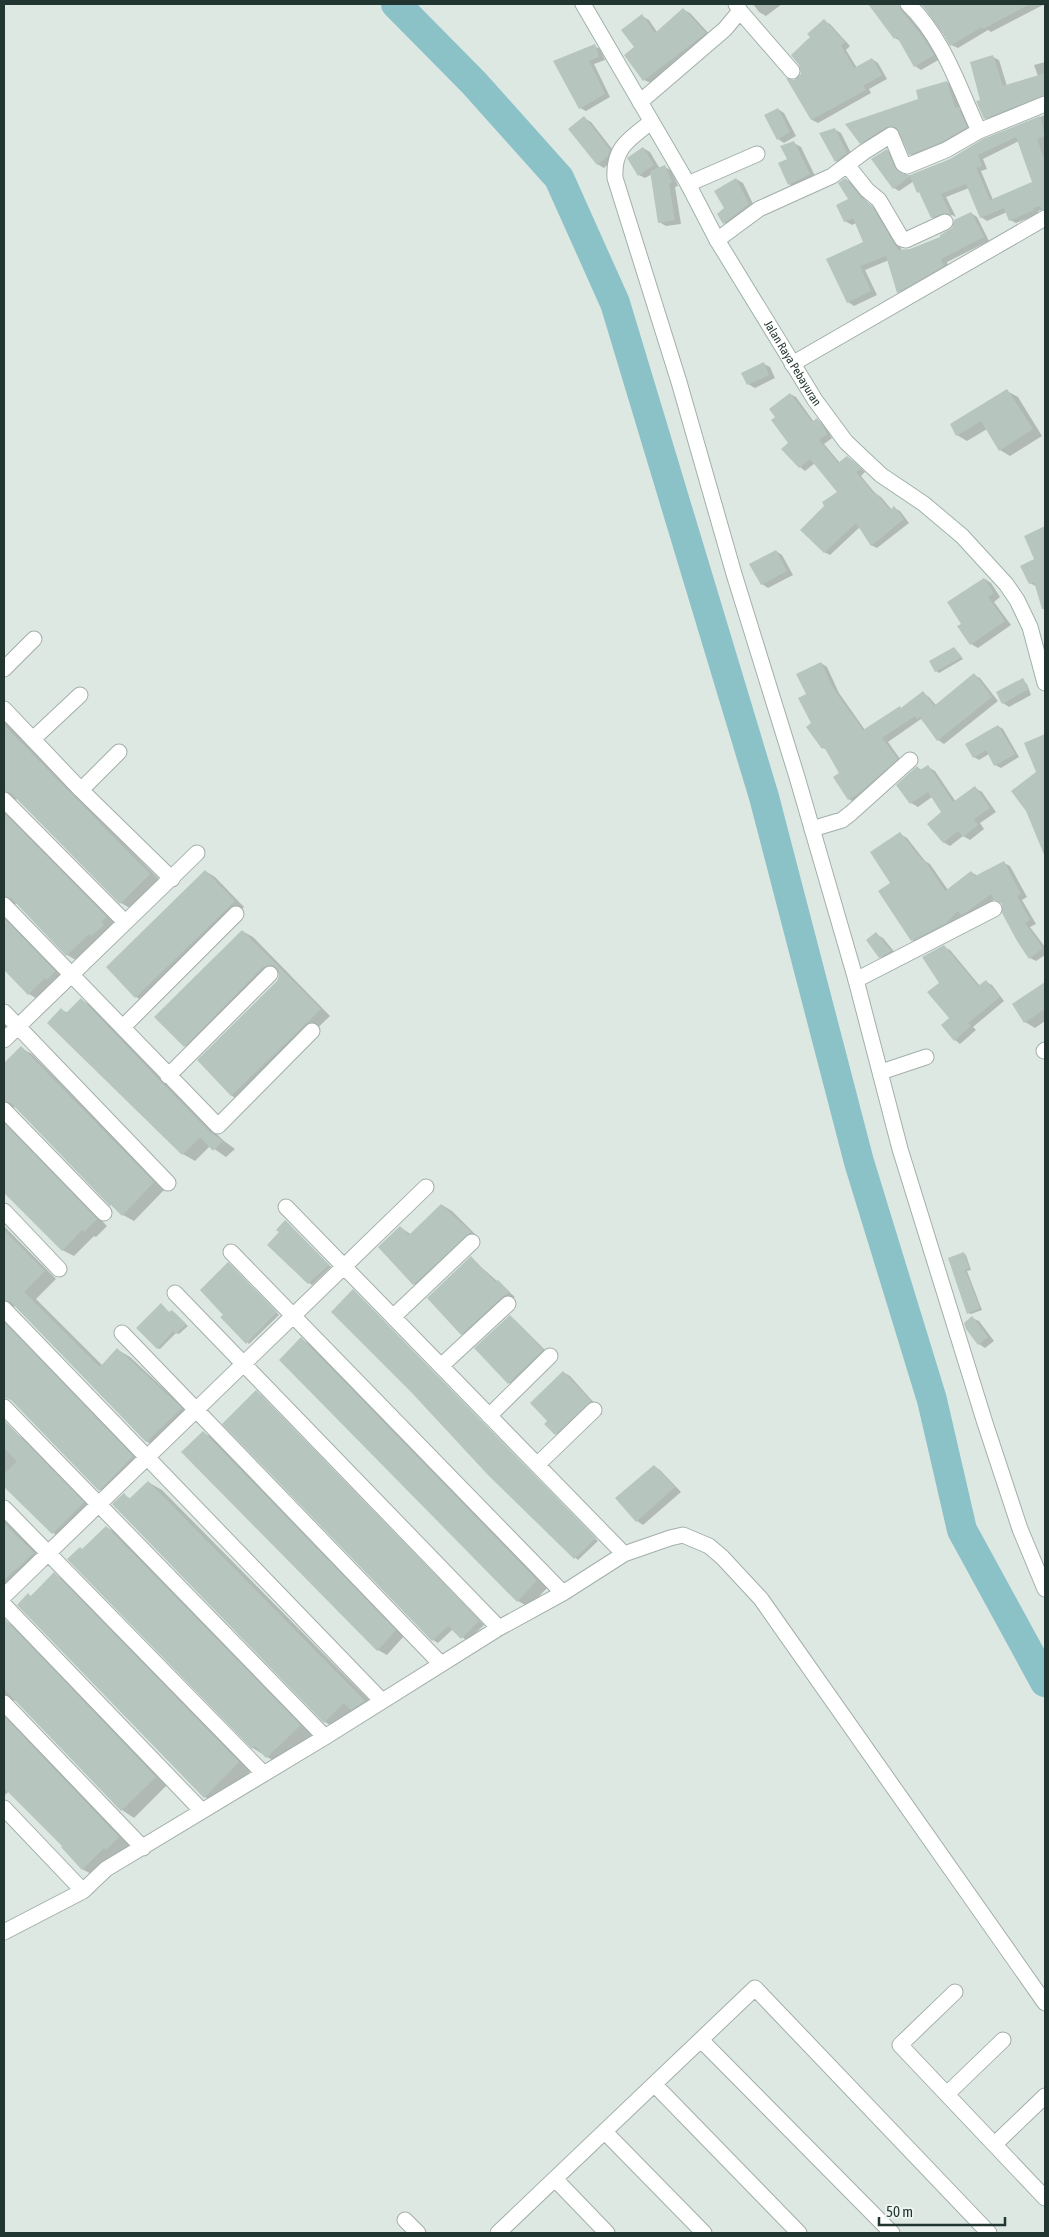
<svg xmlns="http://www.w3.org/2000/svg" width="1049" height="2237" viewBox="0 0 1049 2237" font-family="'Asap Condensed',sans-serif">
	<style>
		.shadow { fill: #0003; fill-rule: evenodd }
		.lines { fill: none; stroke-linecap: round; stroke-linejoin: round }
		.river { stroke: #8bc2c8; stroke-width: 30 }
		.building { fill: #b7c5bf; fill-rule: evenodd }
		.minor-casing { stroke: #a2afaa; stroke-width: 17 }
		.tertiary-casing { stroke: #a2afaa; stroke-width: 17 }
		.secondary-casing { stroke: #9fb3aa; stroke-width: 17 }
		.minor { stroke: #fff; stroke-width: 15 }
		.tertiary { stroke: #fff; stroke-width: 15 }
		.secondary { stroke: #fff; stroke-width: 15 }
		.labels { text-anchor: middle; dominant-baseline: central; stroke-width: 4; stroke-linejoin: round; paint-order: stroke }
		.street-label { font-size: 12px; fill: #213630; stroke: #eef5f1 }
	</style>
	<rect width="100%" height="100%" fill="#dee8e3"/>
	<path class="shadow" d="M753,4H782L766,16L759,12Z
		M869,4H898L930,42L940,59L921,70L915,66L900,41L895,38Z
		M922,4H1045L991,32L988,30L958,48L951,45Z
		M684,10L690,13L712,37L651,83L644,80L636,48L642,16L649,20L657,32Z
		M824,21L830,24L850,46L846,50L857,68L872,59L878,63L887,79L869,89L871,93L818,123L812,120L789,80L795,81L802,75L812,37Z
		M594,46L600,49L605,60L594,64L610,97L586,111L580,108L555,62Z
		M993,57L999,60L1007,86L1038,76L1034,65L1045,62V100L991,121L985,118L982,101Z
		M947,82L953,86L960,110L965,112L973,131L917,158L910,154L899,130H893L867,147L861,143Z
		M778,109L784,113L796,136L784,143L778,139Z
		M1045,115V209L1038,211L1039,214L1016,223L1010,220L1007,212L987,221L981,217L969,188L946,197L956,217L952,215L938,221L932,217L914,181L899,191L894,188L887,150L892,154L901,173L910,176L950,160L984,141ZM1019,141L1034,183L993,200L981,171L987,169L983,159Z
		M584,118L591,122L616,154L614,159L604,168L597,164Z
		M834,129L841,133L853,157L843,165L836,161Z
		M794,143L801,147L816,178L796,188L789,184L788,159Z
		M643,148L650,152L660,169L665,167L672,171L678,186L675,187L681,224L666,226L659,222L652,174L645,178L639,175Z
		M736,179L743,183L755,208L731,227L724,223L726,209Z
		M845,179L852,183L866,201L878,211L902,250H910L942,237L971,213L977,217L989,241L947,262L949,269L904,295L898,292L889,260L865,270L877,295L854,306L848,302L864,243L856,223L852,225L845,221L838,205L849,200Z
		M764,364L770,367L775,378L755,388L748,384Z
		M1007,391L1018,397L1042,436L1010,456L1000,450L987,429L967,441L957,435Z
		M790,394L796,397L814,422L817,420L823,423L828,431L832,438L824,444L840,463L847,457L853,461L865,472L861,476L875,493L881,497L892,510L894,508L900,511L909,523L877,548L871,545L860,527L830,555L824,552L839,492L815,463L805,471L800,467L790,443Z
		M1045,528V613L1037,587L1030,583L1022,567L1036,559L1026,537Z
		M776,551L782,555L793,575L768,588L762,584Z
		M985,579L991,583L1000,597L994,602L1011,625L978,648L971,644L959,627L963,624Z
		M954,648L963,659L939,673L936,671Z
		M821,663L827,667L839,693L865,730L902,709L923,693L929,697L936,705L974,675L980,678L998,701L944,744L938,740L921,719L888,742L903,763L855,803L849,799L841,773L827,750L823,748L813,724L808,695Z
		M1021,680L1027,684L1031,695L1009,707L1003,703Z
		M4,721L163,883L135,911L121,903L18,799L12,800L120,925L81,963L67,955L17,903L11,906L68,980L42,1002L29,994L4,968Z
		M998,726L1003,729L1019,757L1001,768L995,765L989,754L979,760L974,757Z
		M1045,735V838L1043,839L1038,773L1025,743Z
		M917,767L922,770L928,767L935,771L956,802L975,788L982,792L996,812L980,823L984,829L970,840L963,836L950,846L943,842V812L932,797L918,807L911,803Z
		M900,834L907,838L925,861L930,864L948,890L971,872L978,876L1004,863L1010,866L1027,897L1022,900L1036,924L1030,927L1045,947V955L1036,961L1030,958L1003,904L995,899L969,918L964,915L952,927L918,944L912,940L892,883Z
		M205,871L215,877L244,907L146,1003L136,997L108,967Z
		M242,931L253,937L330,1016L242,1101L232,1096L199,1060L278,981L280,976L279,971L274,973L195,1052L185,1046Z
		M876,934L883,938L897,955L887,960L880,957Z
		M944,947L950,950L980,986L986,982L992,985L1004,1001L973,1027L976,1030L960,1044L955,1040L942,1025L950,1018L941,983Z
		M1045,983V1021L1035,1028L1025,1022L1013,1004Z
		M81,1000L94,1007L173,1091L224,1141L235,1149L226,1157L210,1146L195,1161L183,1154L49,1023L62,1010L68,1013Z
		M4,1021L13,1030L4,1039Z
		M21,1048L32,1054L165,1189L134,1221L123,1215L16,1107L9,1109L8,1124L107,1226L96,1237L94,1236L74,1256L62,1250L4,1191V1065Z
		M442,1205L452,1211L480,1239L424,1290L414,1284L400,1227L412,1235Z
		M286,1221L331,1267L312,1285L309,1283L281,1232Z
		M4,1226L56,1279L36,1299L103,1366L118,1350L130,1357L193,1416L159,1449L146,1441L15,1306L9,1310L144,1464L112,1497L100,1490L4,1392Z
		M963,1253L966,1255L971,1270L967,1271L982,1310L971,1314L968,1313Z
		M471,1258L515,1297L508,1300L468,1337L462,1334Z
		M231,1265L279,1315L249,1344L225,1315Z
		M356,1293L598,1541L578,1560L489,1474Z
		M161,1305L170,1313H175L188,1326L179,1334L176,1333L160,1349L157,1348Z
		M510,1317L516,1321L549,1354L515,1387L509,1383Z
		M972,1318L979,1321L994,1341L985,1348L979,1344Z
		M301,1339L312,1345L548,1587L529,1607L518,1601Z
		M563,1372L570,1376L597,1406L562,1438L556,1434Z
		M256,1392L261,1395L484,1625L467,1641L453,1629L438,1643L433,1640L224,1424Z
		M4,1425L14,1435L16,1434L28,1441L95,1510L65,1540L53,1533L4,1484Z
		M204,1433L213,1438L404,1636L387,1655L378,1650Z
		M654,1466L660,1470L681,1492L643,1525L637,1521Z
		M148,1482L162,1490L378,1709L339,1730L325,1722L124,1495L131,1499Z
		M4,1518L45,1561L4,1600Z
		M106,1527L120,1535L314,1734L280,1765L253,1748L83,1550Z
		M54,1574L68,1582L252,1770L218,1805L205,1797L31,1596Z
		M5,1621L18,1628L168,1784L134,1818L122,1810L17,1701L14,1700L7,1708L131,1845L95,1876L82,1869L64,1846L9,1791L4,1796Z"/>
	<g class="lines">
		<path class="river" d="M396,4L474,83L559,178L615,303L764,797L859,1162L932,1400L962,1530L1045,1682"/>
	</g>
	<path class="building" d="M868,4H899L901,10L923,37L934,55L914,67L897,37L894,39Z
		M921,4H1030L983,29L982,27L950,46L939,26Z
		M683,8L706,33L643,81L624,55L634,47L621,30L642,14L655,33Z
		M824,19L845,42L841,46L854,68L872,58L882,75L863,86L866,90L811,120L786,78L794,80L801,74L799,65L791,55L810,37L807,34Z
		M595,44L599,57L589,61L605,94L579,109L553,61Z
		M993,55L1003,86L1045,73V95L984,119L976,101L980,100L970,62Z
		M947,81L955,108L958,107L967,127L942,142L909,155L896,127H886L860,144L845,124L918,99L916,90Z
		M778,108L790,132L777,140L764,115Z
		M584,116L610,150L608,156L597,165L568,129Z
		M1040,116L1045,136L1037,139L1045,162V209H1042L1040,206L1033,208L1034,210L1009,221L1004,208L980,218L966,184L941,194L951,215L945,213L931,218L919,192L917,193L910,176L893,189L871,159L887,149L895,168L903,174L910,175L950,159L983,139ZM1016,137L1032,182L990,200L976,168L982,166L978,155Z
		M835,128L847,153L835,162L819,133Z
		M794,141L810,174L788,185L778,163L787,159L780,146Z
		M643,147L654,165L638,176L627,158Z
		M665,165L672,182L669,184L675,220L658,223L650,171Z
		M736,178L749,204L723,224L717,214L724,208L714,191Z
		M845,178L860,196L872,206L898,250L910,249L940,237V235L952,228L954,220L971,212L984,237L941,259L944,266L897,293L886,256L860,266L871,291L847,303L826,259L863,242L853,218L844,222L836,205L848,199L838,183Z
		M764,362L769,375L747,385L741,373Z
		M1007,389L1033,429L999,451L981,421L956,436L950,424Z
		M790,393L812,422L817,418L823,426L827,434L819,440L838,463L847,456L861,469L856,472L874,494L875,492L890,510L894,506L904,519L871,546L856,523L824,553L800,530L824,506L822,502L837,492L810,459L799,468L781,449L788,443L771,420L775,417L769,409Z
		M1045,526V609H1042L1034,582L1029,584L1020,566L1034,559L1024,536Z
		M776,550L787,571L761,585L749,564Z
		M984,578L994,593L988,597L1005,621L970,645L957,626L961,624L947,602Z
		M954,647L962,657L935,672L929,661Z
		M821,662L833,688L863,730L900,706L901,708L923,691L934,706L974,673L992,697L937,741L920,717L917,719L915,716L882,738L898,759L859,793L848,800L833,777L839,773L824,747L822,749L806,727L811,723L798,698L806,694L796,674Z
		M1023,678L1029,689L1002,704L996,692Z
		M4,725L150,874L120,904L11,793L4,791Z
		M998,725L1015,754L994,766L986,750L973,758L965,744Z
		M1045,734V857L1026,811L1011,791L1036,772L1024,743Z
		M928,765L953,802L975,786L990,808L974,819L978,825L963,837L958,831L943,843L927,824L941,812L928,792L910,804L896,785L917,766L920,770Z
		M4,813L107,917L101,922L104,925L91,936L89,934L66,956L11,898L4,896Z
		M900,832L922,860L924,859L945,891L971,871L975,876L1004,861L1021,894L1017,896L1030,920L1025,923L1043,948L1029,959L1017,941L1002,913V904L994,900L991,894L965,913L961,915L958,911L946,923L911,941L878,891L890,883L870,852Z
		M205,870L235,901L135,998L106,967Z
		M4,918L55,971L47,980L45,978L28,995L4,970Z
		M242,930L321,1009L231,1096L197,1060L277,981L279,976L277,968L272,965L263,967L184,1047L154,1017Z
		M876,932L891,951L879,958L866,940Z
		M944,945L978,986L986,980L1000,997L968,1023L971,1026L954,1041L941,1025L949,1018L927,992L939,983L922,957Z
		M1045,982V1009L1024,1023L1012,1004Z
		M81,998L161,1082L211,1133L223,1141L213,1151L200,1137L182,1155L47,1023L61,1008L66,1013Z
		M21,1046L154,1182L122,1216L111,1205L110,1206L11,1103L4,1101V1063Z
		M4,1123L97,1219L84,1232L82,1230L62,1251L4,1193Z
		M441,1204L471,1232L413,1285L378,1247L400,1226L409,1235Z
		M285,1220L329,1265L308,1284L267,1245L279,1232L276,1230Z
		M4,1230L45,1271L24,1292L100,1367L117,1348L182,1408L146,1442L11,1302L4,1300Z
		M964,1252L969,1268L965,1270L980,1308L967,1314L948,1258Z
		M471,1256L495,1282L498,1280L510,1292L502,1297L461,1335L427,1298Z
		M228,1262L277,1312L246,1344L220,1317L223,1315L200,1290Z
		M353,1289L596,1538L574,1559L488,1475L411,1392L331,1312Z
		M161,1303L169,1312L172,1310L186,1324L176,1334L173,1331L157,1349L136,1328Z
		M510,1315L543,1350L508,1384L474,1348Z
		M972,1316L988,1337L978,1345L966,1329L964,1323Z
		M4,1322L133,1456L99,1491L11,1400L4,1398Z
		M301,1337L537,1580L517,1602L279,1360Z
		M563,1371L591,1401L555,1435L544,1424L547,1421L530,1403Z
		M256,1390L479,1621L461,1639L448,1626L432,1641L222,1424Z
		M4,1420L84,1502L52,1534L4,1487V1474L17,1461L4,1448Z
		M203,1431L396,1630L377,1651L181,1452Z
		M654,1465L675,1487L636,1522L615,1498Z
		M148,1481L365,1701L351,1710L344,1703L324,1723L112,1504L124,1493L129,1499Z
		M4,1523L34,1553L4,1580Z
		M106,1526L301,1725L266,1758L255,1746L252,1749L67,1559L80,1547L82,1549Z
		M54,1572L239,1762L204,1798L17,1605L28,1593L31,1596Z
		M4,1618L156,1777L121,1811L4,1689Z
		M4,1716L119,1837L106,1850L104,1848L82,1870L61,1847L62,1846L4,1788Z"/>
	<g class="lines">
		<g class="minor-casing">
			<path id="minor" d="M908,4C943,37 959,88 979,131
				M740,11L792,71
				M640,102L725,29L740,11L736,4
				M847,165L867,190L879,200L902,239L906,240L945,222
				M688,184L757,154
				M717,240L759,209L832,176L864,152L891,135L903,164L907,166L946,150L979,131L1045,104
				M792,364L1045,218
				M4,669L34,639
				M4,709L81,790L172,879
				M33,739L80,695
				M81,790L119,752
				M4,800L125,922
				M812,829L842,820L851,813L910,760
				M4,905L218,1126L312,1031
				M856,980L994,909
				M4,1012L168,1183
				M123,1027L236,914
				M4,1040L197,853
				M1044,1051L1045,1050
				M881,1072L926,1057
				M168,1076L270,974
				M4,1110L104,1213
				M286,1207L624,1554
				M4,1211L59,1269
				M231,1252L563,1593
				M175,1293L499,1628
				M4,1309L382,1701
				M393,1317L472,1242
				M122,1333L441,1664
				M441,1366L508,1304
				M4,1407L325,1737
				M489,1416L550,1356
				M537,1465L594,1410
				M4,1508L263,1773
				M4,1596L426,1187
				M4,1605L202,1811
				M4,1703L143,1848
				M4,1808L83,1891L106,1869L325,1737L499,1628L563,1593L624,1554L670,1538L683,1535L709,1546L722,1557L761,1599L1045,2003
				M4,1932L83,1891
				M955,1992L900,2045L1045,2198
				M701,2040L892,2233
				M654,2084L799,2233
				M947,2094L1003,2040
				M605,2132L704,2233
				M995,2144L1045,2096
				M555,2179L607,2233
				M405,2220L418,2233
				M498,2233L755,1988L989,2233"/>
		</g>
		<g class="tertiary-casing">
			<path id="tertiary" d="M651,122C629,139 613,148 615,178L679,382L734,574L797,777L856,980L900,1149L985,1423L1020,1529L1045,1589"/>
		</g>
		<g class="secondary-casing">
			<g id="secondary">
				<path id="s1" d="M583,4L688,184L717,240L815,400L846,442L881,475L924,504L962,536L1006,584L1017,600L1030,627L1045,683"/>
			</g>
		</g>
		<use href="#minor" class="minor"/>
		<use href="#tertiary" class="tertiary"/>
		<use href="#secondary" class="secondary"/>
	</g>
	<g class="labels">
		<g class="street-label">
			<text stroke="none"><textPath href="#s1" startOffset="416">Jalan Raya Pebayuran</textPath></text>
		</g>
	</g>
	<rect width="1049" height="2237" fill="none" stroke="#213630" stroke-width="10"/>
	<path d="M879 2217v8h126v-8" fill="none" stroke="#213630" stroke-width="2.5"/>
	<text x="886" y="2217" font-size="15" fill="#213630" stroke="#eef5f1" stroke-width="4" paint-order="stroke">50 m</text>
</svg>
